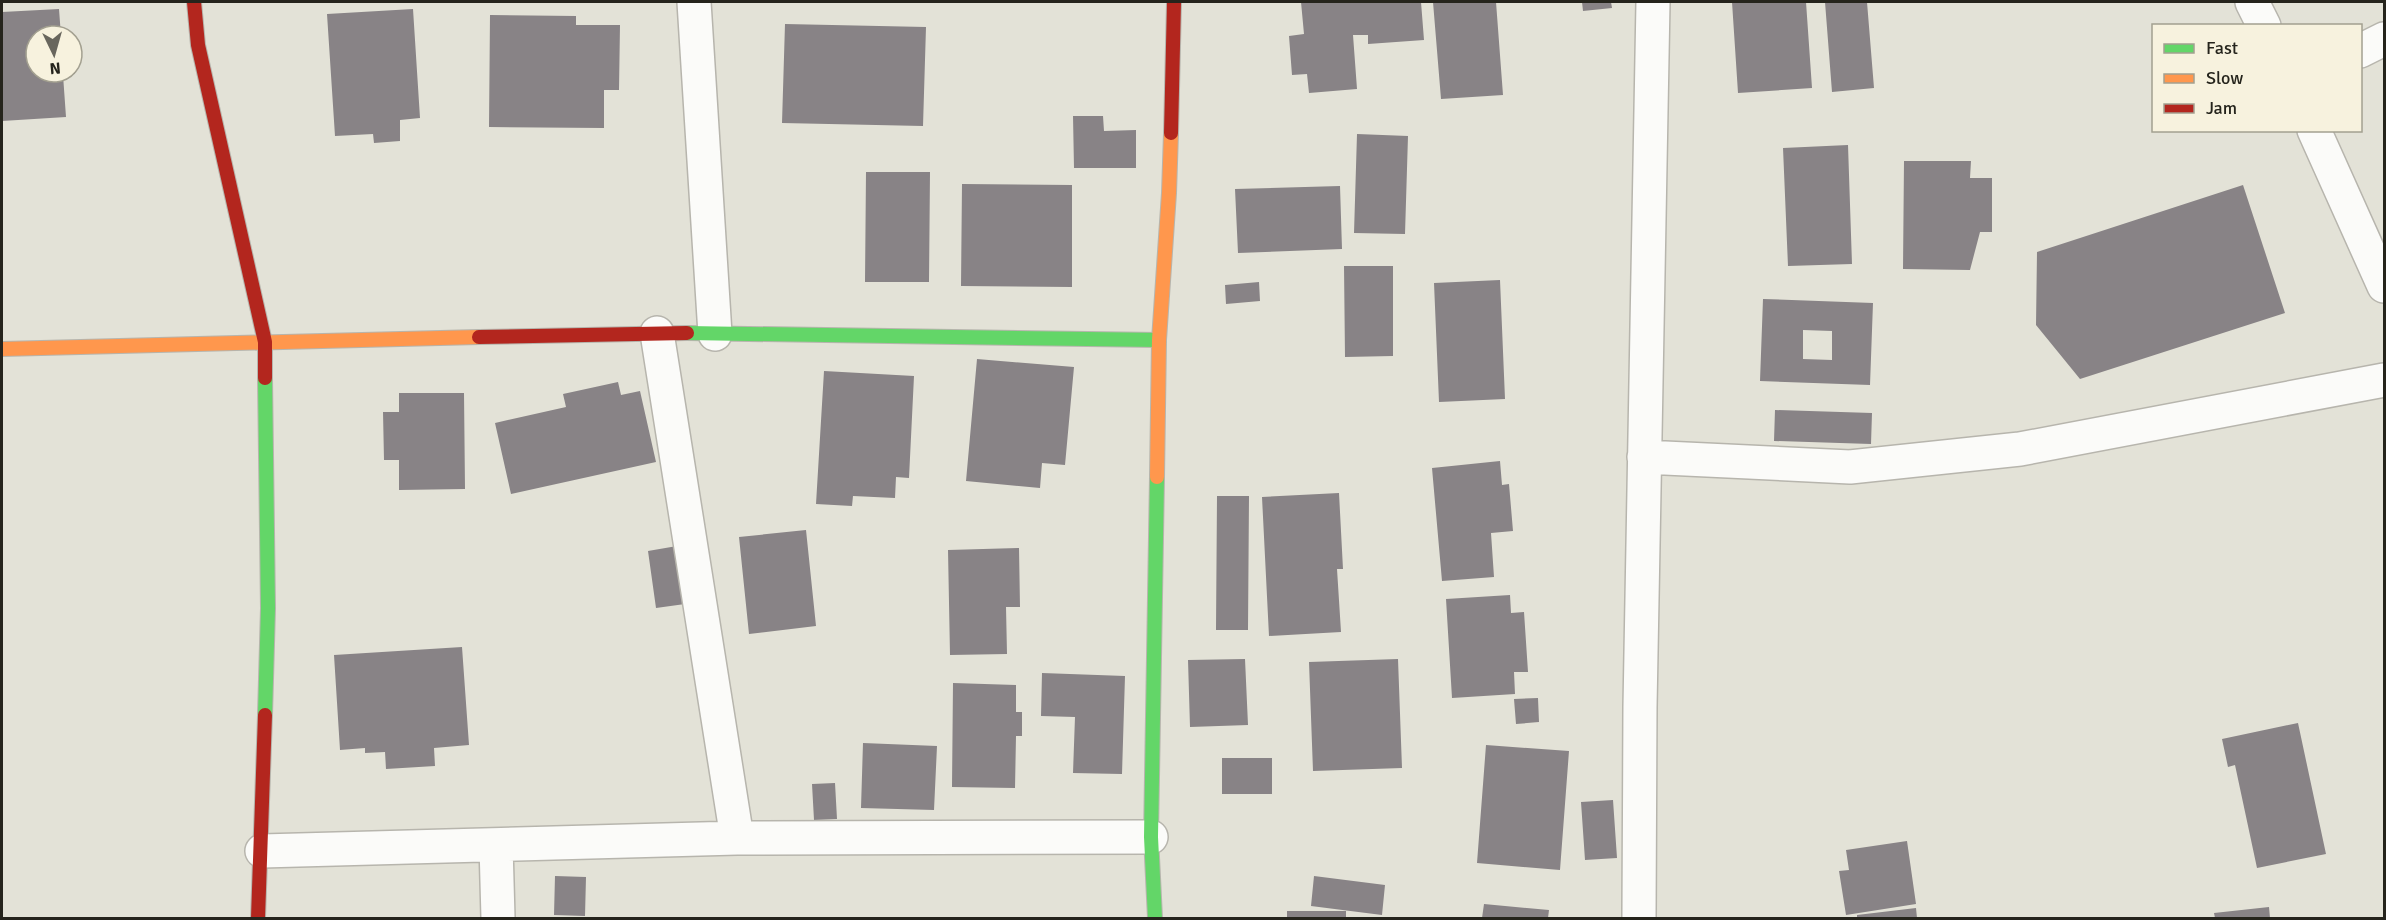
<svg xmlns="http://www.w3.org/2000/svg" width="2386" height="920" viewBox="0 0 2386 920" font-family="Signika,sans-serif">
	<style>
		.building { fill: #888386; fill-rule: evenodd }
		.lines { fill: none; stroke-linecap: round; stroke-linejoin: round }
		.street-casing { stroke: #b7b5ad; stroke-width: 36 }
		.fast-casing { stroke: #b7b5ad; stroke-width: 16 }
		.slow-casing { stroke: #b7b5ad; stroke-width: 16 }
		.jam-casing { stroke: #b7b5ad; stroke-width: 16 }
		.street { stroke: #fbfbf9; stroke-width: 33 }
		.fast { stroke: #63d668; stroke-width: 14 }
		.slow { stroke: #ff974d; stroke-width: 14 }
		.jam { stroke: #b3261e; stroke-width: 14 }
	</style>
	<rect width="100%" height="100%" fill="#e3e2d7"/>
	<path class="building" d="M1301,2H1421L1424,40L1368,44V35H1353L1357,89L1309,93L1307,74L1292,75L1289,36L1304,34Z
		M1433,2H1496L1503,95L1441,99Z
		M1582,2H1611L1612,8L1583,11Z
		M1732,2H1806L1812,88L1738,93Z
		M1825,2H1867L1874,88L1832,92Z
		M59,9L61,36H36V72H72V50H74L75,74L63,75L66,117L2,121V12Z
		M413,9L420,118L400,120V141L374,143L373,134L335,136L327,14Z
		M490,15L576,16V25H620L619,90H604V128L489,127Z
		M785,24L926,27L923,126L782,123Z
		M1073,116H1103L1104,131L1136,130V168H1074Z
		M1357,134L1408,136L1405,234L1354,233Z
		M1848,145L1852,264L1788,266L1783,148Z
		M1904,161H1971L1970,178H1992V232H1980L1970,270L1903,269Z
		M866,172H930L929,282H865Z
		M962,184L1072,185V287L961,286Z
		M2243,185L2285,313L2080,379L2036,325L2037,252Z
		M1340,186L1342,249L1238,253L1235,189Z
		M1344,266H1393V356L1345,357Z
		M1500,280L1505,399L1439,402L1434,283Z
		M1259,282L1260,301L1226,304L1225,285Z
		M1763,299L1873,303L1870,385L1760,381ZM1803,330L1832,331V360L1803,359Z
		M977,359L1074,367L1065,465L1042,463L1040,488L966,481Z
		M824,371L914,376L909,478L896,477L895,498L853,496L852,506L816,504Z
		M618,382L621,395L640,391L656,462L511,494L495,423L566,407L563,394Z
		M399,393H464L465,489L399,490V460H384L383,412H399Z
		M1775,410L1872,413L1871,444L1774,441Z
		M1500,461L1502,485L1509,484L1513,531L1491,533L1494,577L1442,581L1432,468Z
		M1339,493L1343,569H1337L1341,632L1269,636L1262,497Z
		M1217,496H1249L1248,630H1216Z
		M806,530L816,626L749,634L739,537Z
		M677,546L685,604L656,608L648,551Z
		M1019,548L1020,607H1006L1007,654L950,655L948,550Z
		M1510,595L1511,613L1524,612L1528,672H1514L1515,694L1452,698L1446,599Z
		M462,647L469,745L434,748L435,766L386,769L385,752L365,753V748L340,750L334,655Z
		M1245,659L1248,725L1190,727L1188,660Z
		M1398,659L1402,768L1313,771L1309,662Z
		M1042,673L1125,676L1122,774L1073,773L1075,717L1041,716Z
		M953,683L1016,685V712H1022V736H1016L1015,788L952,787Z
		M1538,698L1539,722L1516,724L1514,699Z
		M2298,723L2326,854L2257,868L2235,765L2228,767L2222,739Z
		M863,743L937,746L934,810L861,808Z
		M1486,745L1569,751L1560,870L1477,863Z
		M1222,758H1272V794H1222Z
		M835,783L837,819L814,820L812,784Z
		M1613,800L1617,858L1585,860L1581,802Z
		M1907,841L1916,904L1846,915L1839,871L1849,870L1846,850Z
		M555,876L586,877L585,916L554,915Z
		M1314,876L1385,885L1382,915L1311,906Z
		M1484,904L1549,910L1548,918H1482Z
		M2269,907L2270,918H2215L2214,913Z
		M1916,908L1917,918H1857V915Z
		M1287,911H1346V918H1287Z"/>
	<g class="lines">
		<g class="street-casing">
			<path id="street" d="M694,2L715,334
				M2252,2L2264,26
				M2360,51L2384,39
				M2314,130L2384,286
				M657,333L737,838
				M1644,457L1850,467L2020,449L2384,380
				M496,845L498,918
				M262,851L737,838L1151,837
				M1639,918L1640,707L1653,2"/>
		</g>
		<g class="fast-casing">
			<path id="fast" d="M687,333L1159,340
				M265,715L268,608L265,378
				M1155,918L1151,837L1157,477"/>
		</g>
		<g class="slow-casing">
			<path id="slow" d="M2,349L479,337
				M1157,477L1159,340L1169,193L1171,133"/>
		</g>
		<g class="jam-casing">
			<path id="jam" d="M194,2L198,45L265,342V378
				M1171,133L1174,2
				M479,337L687,333
				M258,918L265,715"/>
		</g>
		<use href="#street" class="street"/>
		<use href="#fast" class="fast"/>
		<use href="#slow" class="slow"/>
		<use href="#jam" class="jam"/>
	</g>
	<rect width="2386" height="920" fill="none" stroke="#25241c" stroke-width="6"/>
	<rect x="2152" y="24" width="210" height="108" fill="#f7f2de" stroke="#a3a090" stroke-width="1.5"/>
	<rect x="2164" y="44" width="30" height="9" fill="#63d668" stroke="#a3a090" stroke-width="1.5"/>
	<text x="2206" y="54" font-size="18" fill="#25241c">Fast</text>
	<rect x="2164" y="74" width="30" height="9" fill="#ff974d" stroke="#a3a090" stroke-width="1.5"/>
	<text x="2206" y="84" font-size="18" fill="#25241c">Slow</text>
	<rect x="2164" y="104" width="30" height="9" fill="#b3261e" stroke="#a3a090" stroke-width="1.5"/>
	<text x="2206" y="114" font-size="18" fill="#25241c">Jam</text>
	<g transform="translate(54 54) rotate(175)"><circle r="28" fill="#f7f2de" stroke="#a3a090" stroke-width="1.5"/>
	<path d="M0-4.5L10 22L0 15L-10 22Z" fill="#68665d"/>
	<text y="-9" font-size="16" font-weight="bold" text-anchor="middle" fill="#25241c">N</text>
	</g>
</svg>
